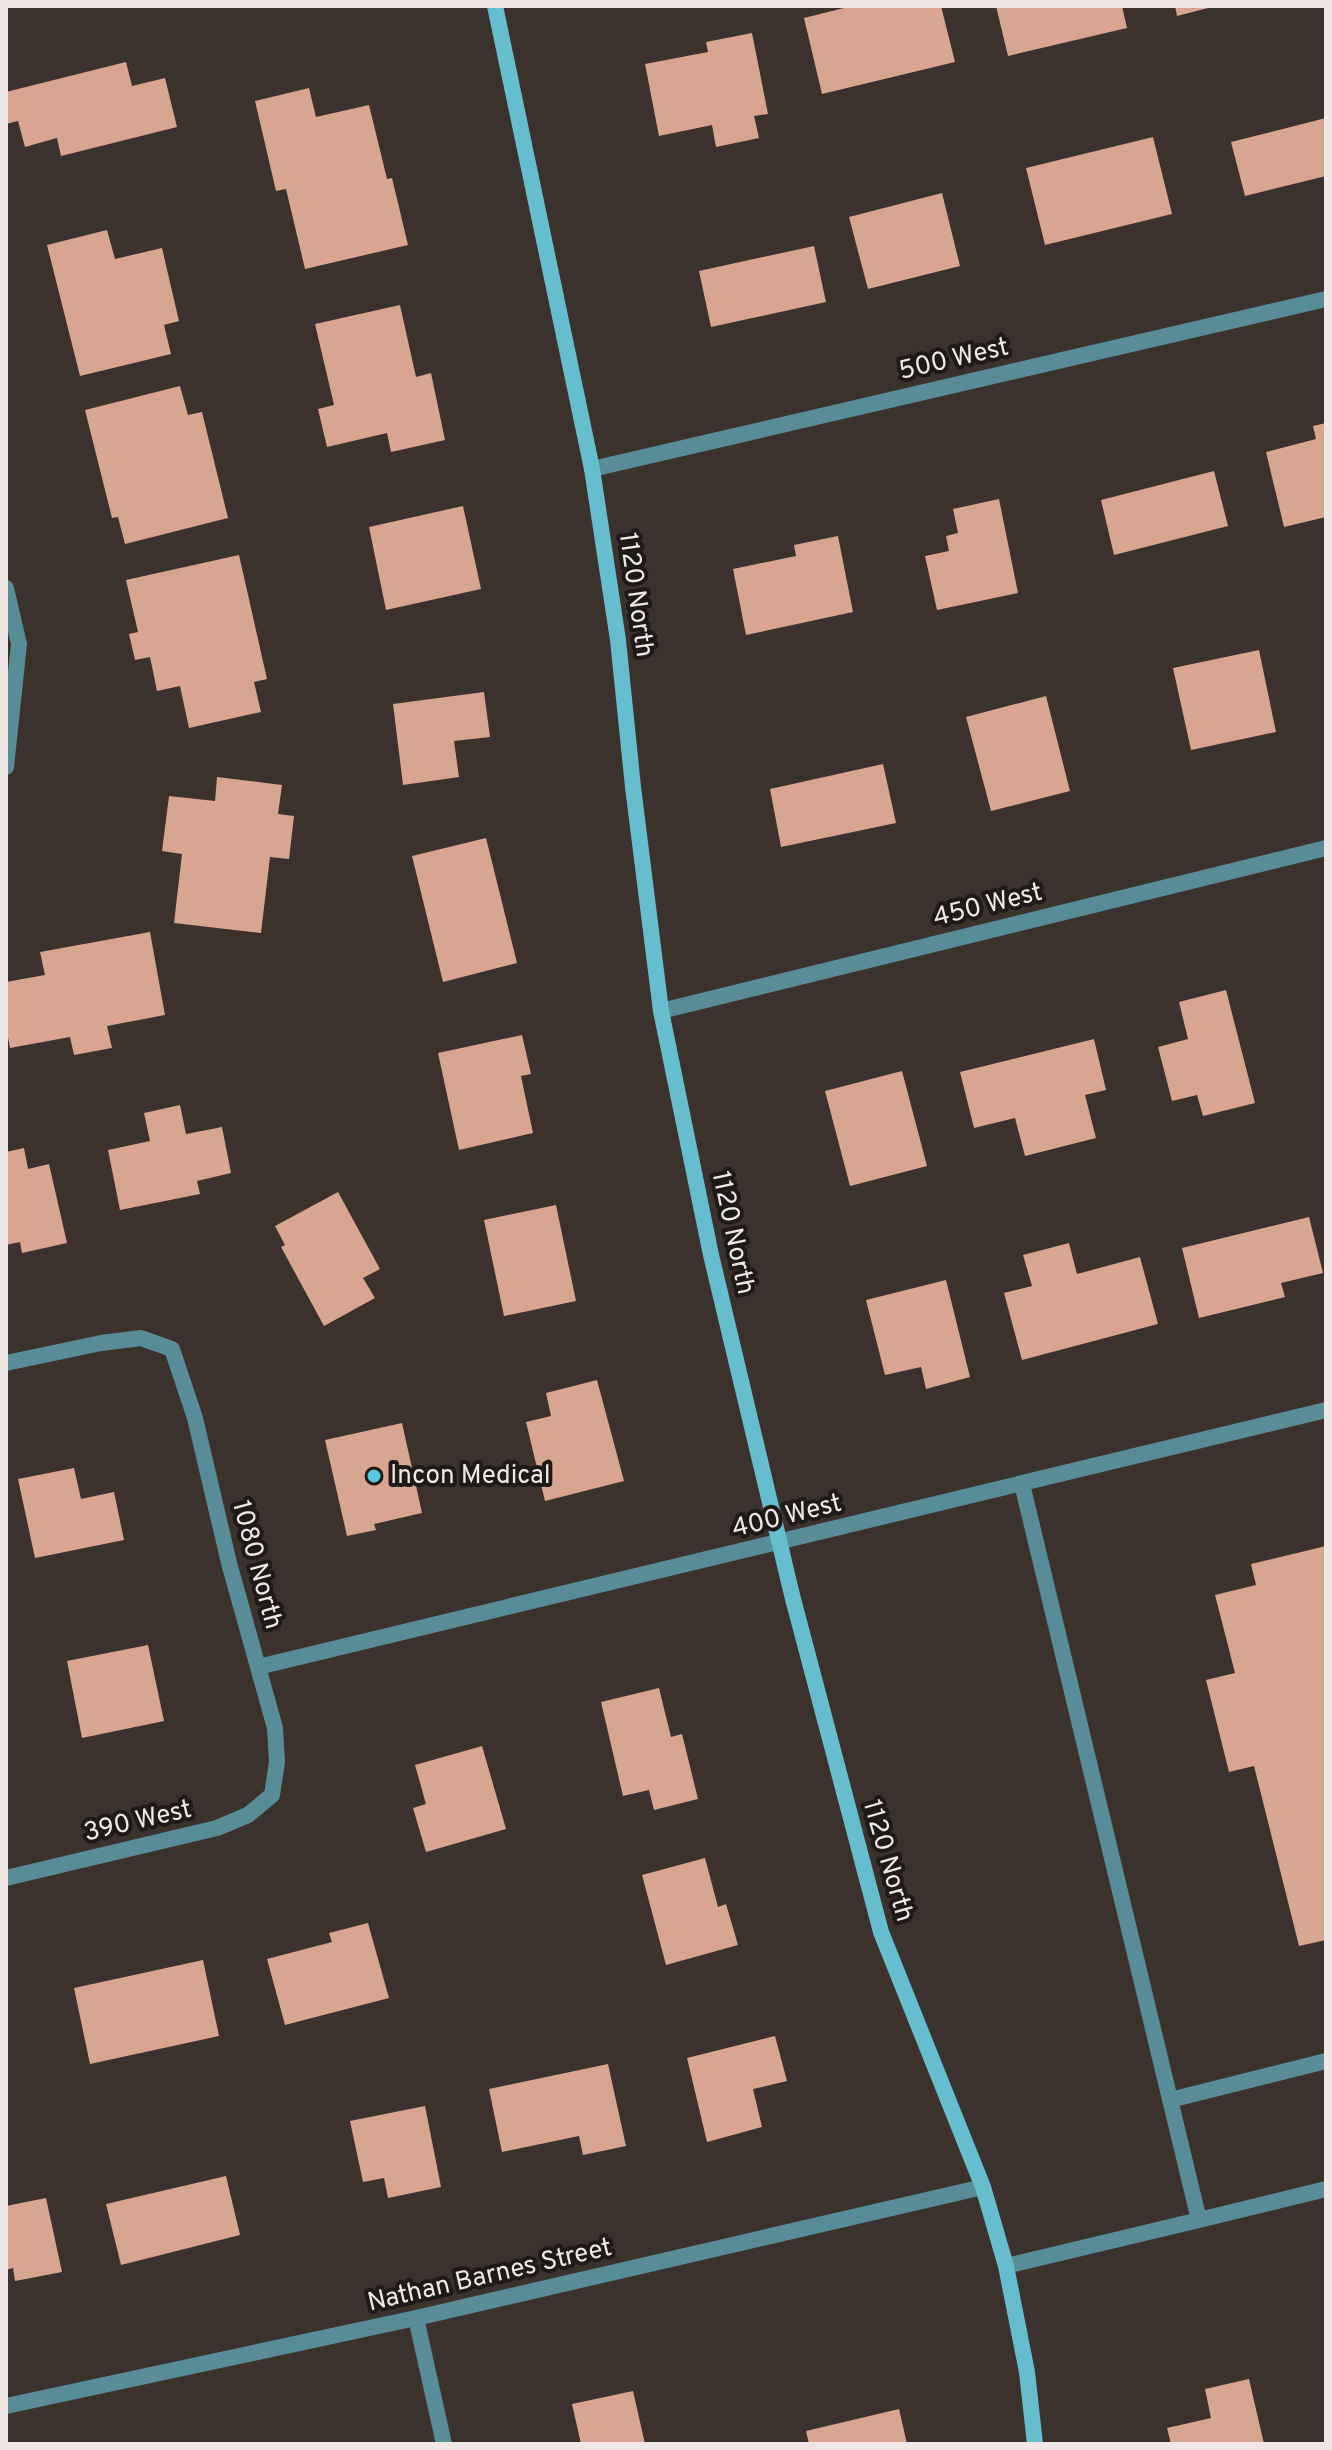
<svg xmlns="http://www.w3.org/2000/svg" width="1332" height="2450" viewBox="0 0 1332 2450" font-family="Overpass,sans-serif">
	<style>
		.building { fill: #d8a590 }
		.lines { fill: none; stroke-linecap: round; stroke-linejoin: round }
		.lane { stroke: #588c96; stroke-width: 16 }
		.street { stroke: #588c96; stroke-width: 16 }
		.secondary { stroke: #66bdce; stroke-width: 16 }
		.poi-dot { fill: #55cadf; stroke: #1f1a18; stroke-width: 3 }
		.labels { text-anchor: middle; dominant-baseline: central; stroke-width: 8; stroke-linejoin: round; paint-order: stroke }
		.street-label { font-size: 26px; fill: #efe8e6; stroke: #1f1a18 }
		.poi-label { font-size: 26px; fill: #efe8e6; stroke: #1f1a18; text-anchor: start }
	</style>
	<rect width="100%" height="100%" fill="#3b312d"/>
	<path class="building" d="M852,6H941L955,62L822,94L804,18Z
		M996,6H1122L1127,28L1008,56Z
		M1175,6H1212V7L1177,16Z
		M752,33L768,114L754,116L759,138L716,147L712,125L659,136L645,64L708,52L706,42Z
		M126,62L132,86L165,78L177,127L61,156L57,138L25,147L18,121L6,124V92Z
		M309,88L316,117L369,105L387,179L392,178L408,245L305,269L286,189L276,191L255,101Z
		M1326,118V176L1245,196L1231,142Z
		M1153,137L1172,214L1045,245L1026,168Z
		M942,193L960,266L868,289L849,217Z
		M107,230L115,259L162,248L179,321L164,325L171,354L80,376L47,245Z
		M814,246L826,302L711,327L699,271Z
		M400,305L416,377L431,373L445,440L391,452L387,433L327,447L318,409L334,405L315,324Z
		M180,386L188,415L202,412L228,518L125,544L118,517L112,518L85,410Z
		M1326,423V517L1284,527L1266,452L1316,439L1313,426Z
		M1214,471L1228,526L1114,555L1101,500Z
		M999,499L1018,593L937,610L925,556L949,551L946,536L958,533L953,509Z
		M463,506L481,589L386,610L369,527Z
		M838,536L853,612L746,635L733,569L796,556L794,545Z
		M239,555L267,679L254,682L261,712L189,728L180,686L157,691L150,657L135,660L129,634L138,632L126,580Z
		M1259,650L1276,732L1191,750L1173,668Z
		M484,692L490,737L454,741L459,777L403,785L393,704Z
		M1046,696L1070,791L991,811L966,717Z
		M883,764L896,823L781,847L770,789Z
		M217,777L282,785L278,814L294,816L289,859L270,857L261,933L174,923L182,854L162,851L169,796L215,801Z
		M486,838L517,963L443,982L412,856Z
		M150,932L165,1015L107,1026L112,1048L74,1055L70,1037L10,1048L6,1027V982L45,975L40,952Z
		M1226,990L1255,1103L1203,1116L1197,1095L1172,1101L1158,1047L1188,1039L1179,1002Z
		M522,1035L531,1074L521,1076L533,1133L459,1150L438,1053Z
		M1094,1039L1106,1090L1085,1095L1096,1138L1025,1156L1015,1118L974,1128L960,1072Z
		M902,1071L927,1166L850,1186L825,1091Z
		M180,1105L186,1134L222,1127L231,1173L197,1181L200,1194L120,1210L108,1150L150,1141L144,1113Z
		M24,1148L28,1169L49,1164L67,1243L22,1253L20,1242L6,1245V1152Z
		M338,1192L380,1269L363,1278L375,1298L324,1326L281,1247L285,1245L275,1226Z
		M556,1205L576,1301L504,1316L484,1220Z
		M1309,1217L1323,1273L1281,1283L1285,1297L1199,1318L1182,1248Z
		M1069,1243L1077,1274L1140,1257L1158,1324L1022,1360L1004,1293L1032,1286L1023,1255Z
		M946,1280L970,1377L926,1389L921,1367L885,1375L866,1300Z
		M597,1380L624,1481L545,1501L526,1422L551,1416L546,1393Z
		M402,1423L422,1513L374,1524L376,1530L347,1536L325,1440Z
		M74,1468L81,1499L114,1492L124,1540L35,1558L18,1479Z
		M1326,1546V1940L1299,1946L1254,1766L1229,1772L1206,1680L1235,1673L1215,1595L1256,1585L1251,1564Z
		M148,1645L164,1721L82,1738L67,1661Z
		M659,1688L671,1737L682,1734L698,1799L654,1810L649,1790L623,1796L601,1702Z
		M482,1746L506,1829L426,1852L413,1808L426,1804L415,1765Z
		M705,1858L718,1907L726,1904L738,1945L666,1965L642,1875Z
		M368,1923L389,1998L285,2025L267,1959L332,1942L329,1933Z
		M203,1960L219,2036L90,2064L74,1988Z
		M775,2036L787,2081L753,2089L762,2127L707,2142L687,2058Z
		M608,2064L626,2146L583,2155L579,2136L502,2152L489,2089Z
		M425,2106L441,2187L388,2198L384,2178L363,2182L350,2121Z
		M226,2176L240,2235L121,2265L106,2204Z
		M46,2198L62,2272L15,2281L13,2268L6,2270V2206Z
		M1249,2379L1264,2444H1171L1167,2428L1211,2418L1205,2389Z
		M633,2391L645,2444H581L572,2404Z
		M899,2409L907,2444H809L806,2431Z"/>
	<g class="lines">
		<path class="lane" d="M1022,1484L1199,2220L1326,2189
			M1170,2100L1326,2061
			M1006,2266L1199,2220"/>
		<path class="street" d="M592,469L1326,299
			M6,588L19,644L6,767
			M661,1011L1326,848
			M6,1363L101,1343L141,1338L172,1349L195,1418L229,1563L275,1728L277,1762L272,1795L248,1815L217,1828L6,1878
			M258,1667L1326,1410
			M416,2318L444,2444
			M6,2406L416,2318L983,2187"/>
		<path class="secondary" d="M495,6L592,469L618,640L633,787L661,1011L711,1255L792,1595L881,1932L983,2187L1006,2266L1027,2372L1035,2444"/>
	</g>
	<circle class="poi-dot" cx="374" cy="1476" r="8"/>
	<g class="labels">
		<g class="street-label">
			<text transform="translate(954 360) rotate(-13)">500 West</text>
			<text transform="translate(635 595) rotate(82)">1120 North</text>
			<text transform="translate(988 906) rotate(-14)">450 West</text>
			<text transform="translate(732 1233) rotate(78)">1120 North</text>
			<text transform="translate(787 1517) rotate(-14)">400 West</text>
			<text transform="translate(256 1565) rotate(75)">1080 North</text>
			<text transform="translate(138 1822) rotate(-13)">390 West</text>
			<text transform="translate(887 1861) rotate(74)">1120 North</text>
			<text transform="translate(490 2276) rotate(-13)">Nathan Barnes Street</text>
		</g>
		<g class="poi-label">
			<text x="390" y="1476">Incon Medical</text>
		</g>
	</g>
	<rect width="1332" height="2450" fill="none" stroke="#efe8e6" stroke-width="16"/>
</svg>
